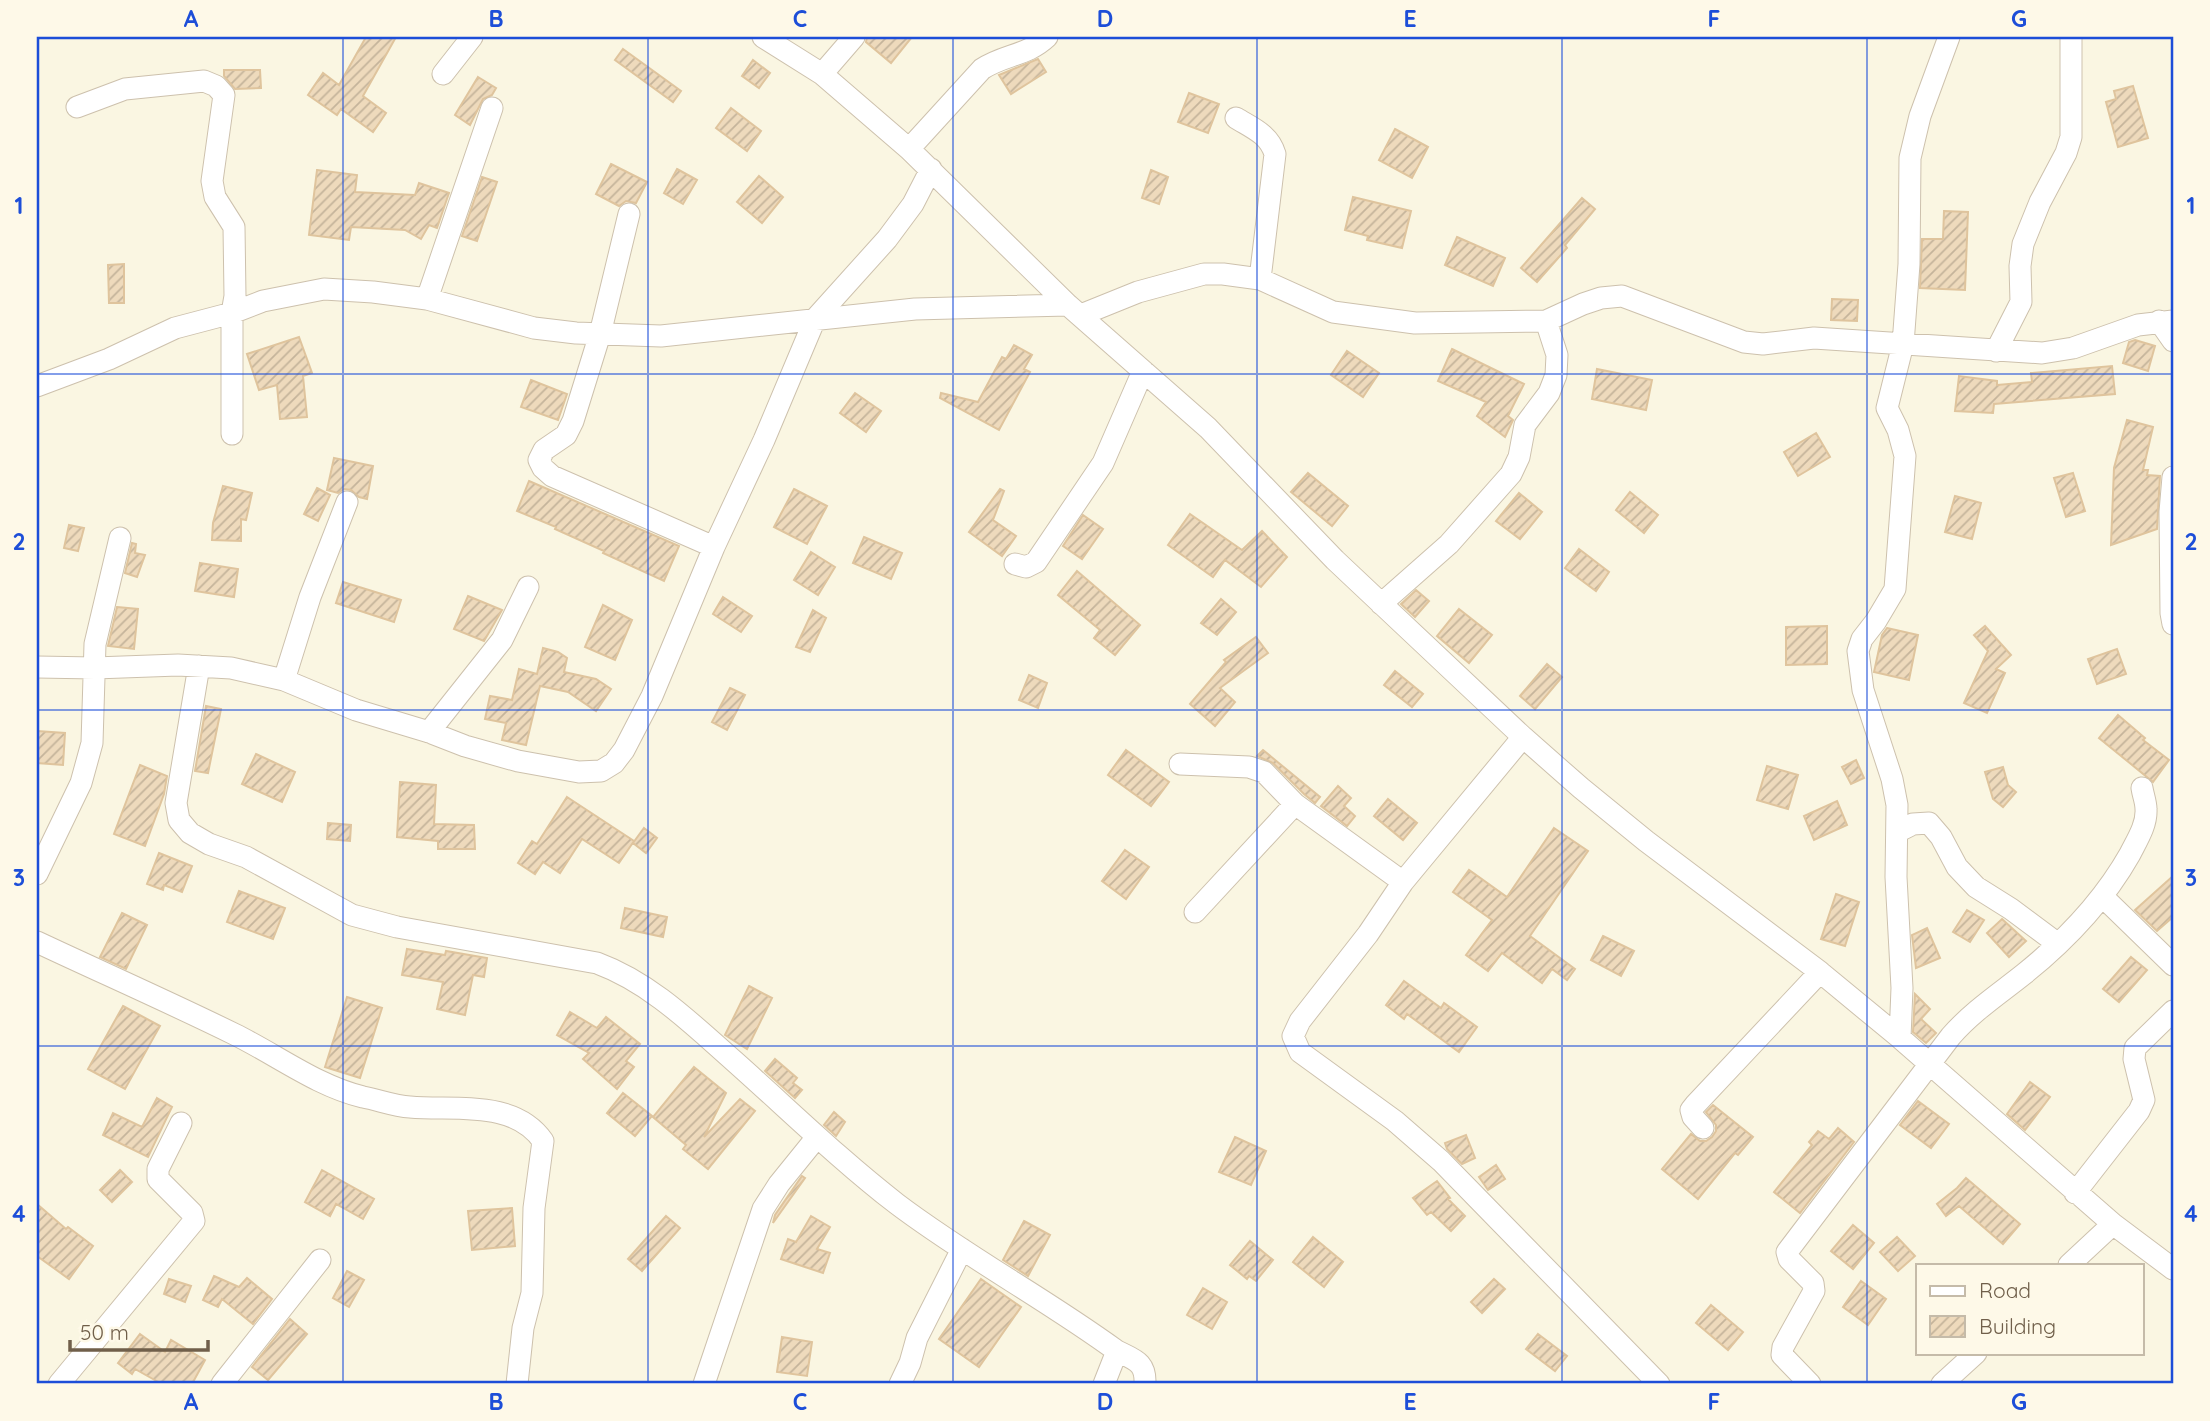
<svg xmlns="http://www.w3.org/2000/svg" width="2210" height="1421" viewBox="0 0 2210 1421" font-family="Quicksand,sans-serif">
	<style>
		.building { fill: url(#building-hatch); stroke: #dfc49d; stroke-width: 2 }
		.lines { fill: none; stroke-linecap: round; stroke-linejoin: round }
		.minor-casing { stroke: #cdc1ad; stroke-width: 23 }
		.minor { stroke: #fff; stroke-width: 21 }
		.grid { fill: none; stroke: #1d4ed8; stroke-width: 2; stroke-opacity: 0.55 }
		.neatline { fill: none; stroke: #1d4ed8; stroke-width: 2.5 }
		.grid-label { font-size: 23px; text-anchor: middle; font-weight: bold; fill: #1d4ed8 }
	</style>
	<defs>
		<pattern id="building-hatch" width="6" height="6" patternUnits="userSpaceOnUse" patternTransform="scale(1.75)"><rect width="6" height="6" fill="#eedabc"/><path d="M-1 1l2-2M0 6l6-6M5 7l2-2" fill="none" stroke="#c5b49b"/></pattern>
	</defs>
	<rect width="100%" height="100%" fill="#faf6e2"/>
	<path class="building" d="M366,37H396L363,96L386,113L373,132L341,109L337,115L308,95L323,73L339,85Z
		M867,37H912L891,63L866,42Z
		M623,49L681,91L673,102L615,60Z
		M1038,59L1046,72L1011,94L999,75Z
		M753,60L770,73L759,88L742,76Z
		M224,70H260L261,88L235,89L224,76Z
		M478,77L496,88L492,95L483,99L470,125L455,115Z
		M2133,86L2148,138L2118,147L2106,102L2116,99L2114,91Z
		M1189,93L1219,104L1208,133L1178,122Z
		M731,108L761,131L747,151L716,128Z
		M1395,129L1428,147L1412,178L1379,160Z
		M611,164L647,182L636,203L626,201L619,206L596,194Z
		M677,169L697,180L683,204L664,193Z
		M317,170L357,175L355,192L415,195L419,183L449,193L437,228L429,225L421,239L405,230L351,227L349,240L309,235Z
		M1151,170L1168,177L1159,204L1142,198Z
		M759,176L783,197L762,223L737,202Z
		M482,177L497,182L477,241L462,236Z
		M1353,197L1411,211L1402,248L1367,240L1368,236L1345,230Z
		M1582,198L1595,209L1565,245L1567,248L1537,282L1521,268Z
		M1944,211L1968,212L1965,290L1920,288L1922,239H1943Z
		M1457,237L1505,258L1493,286L1445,265Z
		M124,264V303H109L108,265Z
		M1832,299L1858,300L1857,321L1831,320Z
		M299,337L312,373L303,376L307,417L280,419L277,385L259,390L247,354Z
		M2135,340L2155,346L2148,371L2123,363L2129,342Z
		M1014,345L1032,355L1024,369L1030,372L999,430L940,398L941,393L978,402L1002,357L1006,359Z
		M1452,349L1524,384L1508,416L1513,420L1505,437L1477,416L1486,402L1438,381Z
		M1347,351L1379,373L1363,397L1331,375Z
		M2112,366L2115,394L1994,404L1993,413L1955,411L1959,376L1997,381V385L2032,382L2031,373Z
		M1597,369L1652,380L1646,410L1592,399Z
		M531,380L567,394L558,420L521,407Z
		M855,393L881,411L866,432L840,413Z
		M2127,420L2153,427L2143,470H2148L2147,475L2160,476L2157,529L2111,545L2114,468Z
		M1816,433L1830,457L1798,476L1784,452Z
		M334,458L373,466L367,499L359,497L351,490L344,489L338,493L327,490Z
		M1308,473L1348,506L1332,526L1291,492Z
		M2073,473L2085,511L2066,517L2054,478Z
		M529,481L679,546L664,581L603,553L604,551L555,529L556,527L517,511Z
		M223,486L252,493L246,520L241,519V541L212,540L213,523Z
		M317,488L330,495L318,521L304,514Z
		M794,489L827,506L807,544L774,527Z
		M1000,489L1004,491L993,520L1016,536L1002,556L969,532Z
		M1630,492L1658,515L1644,533L1616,510Z
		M1519,493L1542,512L1520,539L1496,521Z
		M1955,496L1981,503L1972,539L1945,532Z
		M1190,514L1242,550L1262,531L1287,557L1261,587L1225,560L1213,577L1168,545Z
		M1083,515L1103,529L1082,559L1063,546Z
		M69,525L84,528L78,551L64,548Z
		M864,537L902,553L891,579L853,563Z
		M132,543L136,544L135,553L145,555L137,577L125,573Z
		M1579,549L1609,572L1596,591L1565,568Z
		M811,552L835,567L818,595L794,580Z
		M200,563L238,569L234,597L195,591Z
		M1077,571L1140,625L1115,655L1094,638L1100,630L1058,595Z
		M343,582L401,600L394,622L336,603Z
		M1416,590L1429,601L1415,617L1401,604Z
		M468,596L502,610L484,641L454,629Z
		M723,597L752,616L741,632L713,614Z
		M1221,599L1236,612L1217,635L1201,623Z
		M603,605L632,620L615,660L585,647Z
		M117,607L138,609L134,649L108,646Z
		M1459,609L1492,635L1469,663L1437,636Z
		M813,610L826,618L810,652L796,647Z
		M1827,626V664L1786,665V627Z
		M1985,626L2011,655L1996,669L2005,673L1987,713L1964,703L1988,651L1974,635Z
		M1887,628L1918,635L1909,680L1874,672L1882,635Z
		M1256,637L1268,653L1220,688L1235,702L1215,726L1190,704L1226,662L1224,660Z
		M543,648L558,652L567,658L564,672L596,679L611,689L596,711L568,692L540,686L526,745L502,740L506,723L485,719L490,696L512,700L519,669L537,674Z
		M2117,649L2126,674L2097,684L2088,659Z
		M1547,664L1562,677L1535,709L1520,696Z
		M1395,671L1423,694L1412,707L1384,685Z
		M1029,675L1047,683L1038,708L1019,700Z
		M730,688L745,695L727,730L712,722Z
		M206,706L221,709L208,773L195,771Z
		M2118,715L2145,738L2143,740L2169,760L2153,782L2099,738Z
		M37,731L65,733L63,765L37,763Z
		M1126,750L1169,782L1151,806L1108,775Z
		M1263,750L1320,797L1315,803L1304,794L1273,763L1257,756Z
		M256,754L295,772L282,802L242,784Z
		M1856,760L1864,778L1851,784L1842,767Z
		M140,765L167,776L164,794L145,846L114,834Z
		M1767,766L1798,775L1788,809L1757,800Z
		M2003,767L2008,785L2016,792L2003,807L1993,799L1985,772Z
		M400,782L436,785L434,824L474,825L475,849H438V841L397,837Z
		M1338,786L1351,798L1344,806L1355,816L1347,826L1321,806Z
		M567,797L634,841L619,863L582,839L560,873L543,862L535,874L518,863L532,841L537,844Z
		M1388,799L1417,823L1403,840L1374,816Z
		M1837,801L1847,825L1814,840L1804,816Z
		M328,823L351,825L350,841L327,839Z
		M644,828L657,838L646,853L633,843Z
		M1554,828L1588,851L1530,936L1575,969L1567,980L1552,969L1542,983L1502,953L1488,971L1466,955L1492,920L1453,892L1469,870L1507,897Z
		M1125,850L1149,867L1126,899L1102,881Z
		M159,853L192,866L182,892L164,885L163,890L147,884Z
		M2173,876V917L2157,931L2135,910Z
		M239,891L285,908L273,939L227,922Z
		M1836,894L1859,902L1845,946L1821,939Z
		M625,908L667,917L663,937L621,928Z
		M1967,910L1984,920L1970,942L1953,932Z
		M122,913L147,925L126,969L100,957Z
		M2002,919L2026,941L2009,957L1987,933Z
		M1927,928L1940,958L1916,968L1912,935Z
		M1603,936L1634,951L1621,976L1591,960Z
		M407,949L445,955L446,951L487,958L484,977L473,975L465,1015L437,1009L443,982L402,975Z
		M2131,957L2147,970L2119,1002L2103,989Z
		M1404,981L1441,1008L1444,1003L1477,1027L1459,1052L1407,1014L1404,1019L1386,1005Z
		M749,986L772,998L747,1049L725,1035Z
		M1915,994L1930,1009L1921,1019L1936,1033L1926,1043L1913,1032Z
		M347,997L382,1008L360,1078L325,1067Z
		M123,1006L160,1026L125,1089L88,1069Z
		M570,1012L597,1028L606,1017L640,1044L626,1061L634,1067L617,1089L583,1059L589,1053L557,1035Z
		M775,1059L797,1078L793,1083L802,1090L795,1098L765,1071Z
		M694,1067L726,1093L704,1137L740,1099L755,1111L708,1169L683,1149L686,1145L653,1117Z
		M2030,1082L2050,1097L2025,1130L2007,1114Z
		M623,1093L652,1116L635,1136L607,1113Z
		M157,1098L172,1107L148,1157L103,1135L113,1113L142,1127Z
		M1918,1101L1949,1124L1931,1148L1900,1125Z
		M1713,1105L1753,1137L1738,1155L1735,1153L1698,1199L1662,1169L1691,1134L1700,1141H1706L1712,1137L1716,1131V1125L1706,1112Z
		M834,1112L845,1122L836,1136L824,1125Z
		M1838,1128L1854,1142L1800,1213L1774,1192L1812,1145L1809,1142L1818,1131L1829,1139Z
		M1466,1135L1475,1158L1462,1164L1447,1149L1445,1143Z
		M1235,1137L1266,1151L1251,1185L1219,1172Z
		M1496,1165L1505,1179L1488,1190L1479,1177Z
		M120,1170L132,1182L112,1202L100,1190Z
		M322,1170L374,1199L363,1219L336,1204L330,1216L305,1202Z
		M802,1176L805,1178L773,1223L775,1215Z
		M1966,1178L2020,1224L2003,1244L1959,1206L1946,1216L1937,1204L1957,1188Z
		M1437,1181L1450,1198L1448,1199L1465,1216L1451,1231L1431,1212L1427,1215L1413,1198Z
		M37,1204L66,1229L68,1227L93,1246L69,1279L37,1256Z
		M512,1208L515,1246L472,1250L468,1211Z
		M666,1216L680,1228L642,1271L628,1259Z
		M811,1216L830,1227L817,1249L830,1253L823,1273L781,1259L788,1239L796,1242Z
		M1024,1221L1050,1235L1028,1276L1003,1260Z
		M1853,1225L1874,1243L1853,1269L1831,1251Z
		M1313,1237L1343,1262L1324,1287L1293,1262Z
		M1897,1237L1915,1256L1898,1271L1880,1252Z
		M1250,1241L1273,1260L1256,1281L1249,1276L1247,1279L1230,1265Z
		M347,1271L364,1280L349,1307L333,1298Z
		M214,1276L239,1287L247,1278L272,1299L253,1324L222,1299L218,1307L203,1300Z
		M169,1279L191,1286L185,1302L164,1294Z
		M981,1279L1021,1307L979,1367L939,1339Z
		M1494,1279L1505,1289L1482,1313L1471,1302Z
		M1861,1281L1886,1299L1868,1325L1843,1307Z
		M1203,1288L1227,1302L1212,1329L1187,1315Z
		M1711,1305L1743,1332L1728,1350L1696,1323Z
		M290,1319L307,1334L268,1380L252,1367Z
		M140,1334L165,1352L171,1340L205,1360L192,1384H162L135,1369L132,1374L118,1363Z
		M1538,1334L1567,1356L1555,1371L1526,1349Z
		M782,1337L812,1342L807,1376L777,1372Z"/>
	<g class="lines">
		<g class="minor-casing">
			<path id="minor" d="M763,37L822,74L909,149L1068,305L1208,428L1335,560L1523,737L1581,788L1646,841L1820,972L1900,1038L2113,1224L2173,1269
				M443,74L472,37
				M822,74L854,37
				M77,107L125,89L204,81L216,86L224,95L212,181L215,197L234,227L235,296L232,313V434
				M1236,118C1252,128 1269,134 1275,154L1260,279
				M909,149L982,69C1005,54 1027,56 1047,37
				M629,214L600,334L573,421L566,435L544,450L539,460L543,468L552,476L714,547
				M427,299L492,108
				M1081,315L1138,292L1204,274H1223L1260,279L1333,312L1415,323L1546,321L1583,304L1601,298L1622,296L1744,342L1763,344L1814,338L2042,353L2073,348L2138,325L2173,321
				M2159,321L2173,341
				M1996,351L2021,302L2020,266L2023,244L2040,202L2066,153L2071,137V37
				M37,386L109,359L175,328L232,313L263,301L324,289L373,292L427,299L534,328L576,333L661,336L915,309L1068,305
				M2173,477L2170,512L2171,613L2173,624
				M1015,564L1026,567L1036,562L1103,463L1143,371
				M1381,604L1449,544L1511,474L1519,457L1525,425L1549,393L1556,375L1557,355L1546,321
				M199,666L176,803L179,820L190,833L209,844L246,857L352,915L397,927L597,963C651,983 692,1024 734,1061C788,1109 840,1160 897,1204C967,1257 1046,1299 1117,1351C1135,1360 1146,1362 1145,1384
				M37,667L95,668L178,665L231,668L284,680L356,710L429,732L465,746L518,761L579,772L601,771L614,763L624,750L652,696L714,547L764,440L815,319L887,239L913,204L931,169
				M284,680L310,597L347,502
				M429,732L502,640L528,587
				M1523,737L1403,882L1368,934L1300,1021L1293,1036L1300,1052L1395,1121L1441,1161L1659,1384
				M1180,764L1249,767L1264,772L1295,804L1403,882
				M1897,832L1913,824L1929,823L1941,837L1957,867L1976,887L2011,909L2058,944
				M37,874L81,783L92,743L95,644L120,538
				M2102,896L2173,965
				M1195,912L1295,804
				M37,942C103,973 169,1002 234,1034C277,1055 317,1086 363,1097C379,1100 394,1106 410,1107C454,1111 514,1099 543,1141L534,1208L532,1293L523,1328L517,1384
				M1900,1038L1902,988L1896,877L1897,805L1892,779L1863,690L1858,651L1862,639L1876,621L1895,589L1905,456L1898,430L1887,408L1903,344L1909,264L1910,158L1920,116L1949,37
				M1703,1128L1693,1117L1691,1110L1695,1105L1820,972
				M2075,1193L2139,1111L2144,1100L2134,1059L2135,1048L2173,1011
				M2069,1265L2113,1224
				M59,1384L194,1221L192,1213L158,1179V1169L181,1123
				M222,1384L320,1260
				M704,1384L763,1209L779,1184L817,1137
				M900,1384L910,1363L917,1338L962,1249
				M1104,1384L1117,1351
				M1810,1384L1782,1355L1783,1347L1814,1291L1813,1283L1789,1259L1787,1252L1951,1036C1973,1011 1999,994 2024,974C2065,941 2104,900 2130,854C2137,840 2147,825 2146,809C2146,802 2143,795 2142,788
				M1942,1384L1976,1353"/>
		</g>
		<use href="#minor" class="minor"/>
	</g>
	<path class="grid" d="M343,37V1384M648,37V1384M953,37V1384M1257,37V1384M1562,37V1384M1867,37V1384M37,374H2173M37,710H2173M37,1046H2173"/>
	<rect width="2210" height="1421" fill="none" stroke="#fef9e8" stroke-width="77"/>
	<rect x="1916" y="1264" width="228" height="91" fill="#fef9e8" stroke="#c5bba9" stroke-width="2"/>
	<rect x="1930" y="1286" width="35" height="10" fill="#ffffff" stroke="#c5bba9" stroke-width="2"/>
	<text x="1979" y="1298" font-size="21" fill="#705f4a">Road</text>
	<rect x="1930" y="1316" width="35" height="21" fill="url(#building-hatch)" stroke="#c5bba9" stroke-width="2"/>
	<text x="1979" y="1334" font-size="21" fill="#705f4a">Building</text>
	<path d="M70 1340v10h138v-10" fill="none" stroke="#705f4a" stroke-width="3.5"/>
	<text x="80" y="1340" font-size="21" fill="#705f4a" stroke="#fef9e8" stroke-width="5" paint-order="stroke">50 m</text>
	<rect x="38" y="38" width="2134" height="1344" class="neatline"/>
	<g class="grid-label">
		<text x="191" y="27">A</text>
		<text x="496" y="27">B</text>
		<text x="800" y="27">C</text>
		<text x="1105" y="27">D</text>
		<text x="1410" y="27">E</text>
		<text x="1714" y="27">F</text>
		<text x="2019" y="27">G</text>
		<text x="19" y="214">1</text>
		<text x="2191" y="214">1</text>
		<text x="19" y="550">2</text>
		<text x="2191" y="550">2</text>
		<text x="19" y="886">3</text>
		<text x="2191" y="886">3</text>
		<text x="19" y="1222">4</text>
		<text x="2191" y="1222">4</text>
		<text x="191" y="1410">A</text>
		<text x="496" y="1410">B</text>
		<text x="800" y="1410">C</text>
		<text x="1105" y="1410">D</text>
		<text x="1410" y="1410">E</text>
		<text x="1714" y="1410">F</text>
		<text x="2019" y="1410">G</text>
	</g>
</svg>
